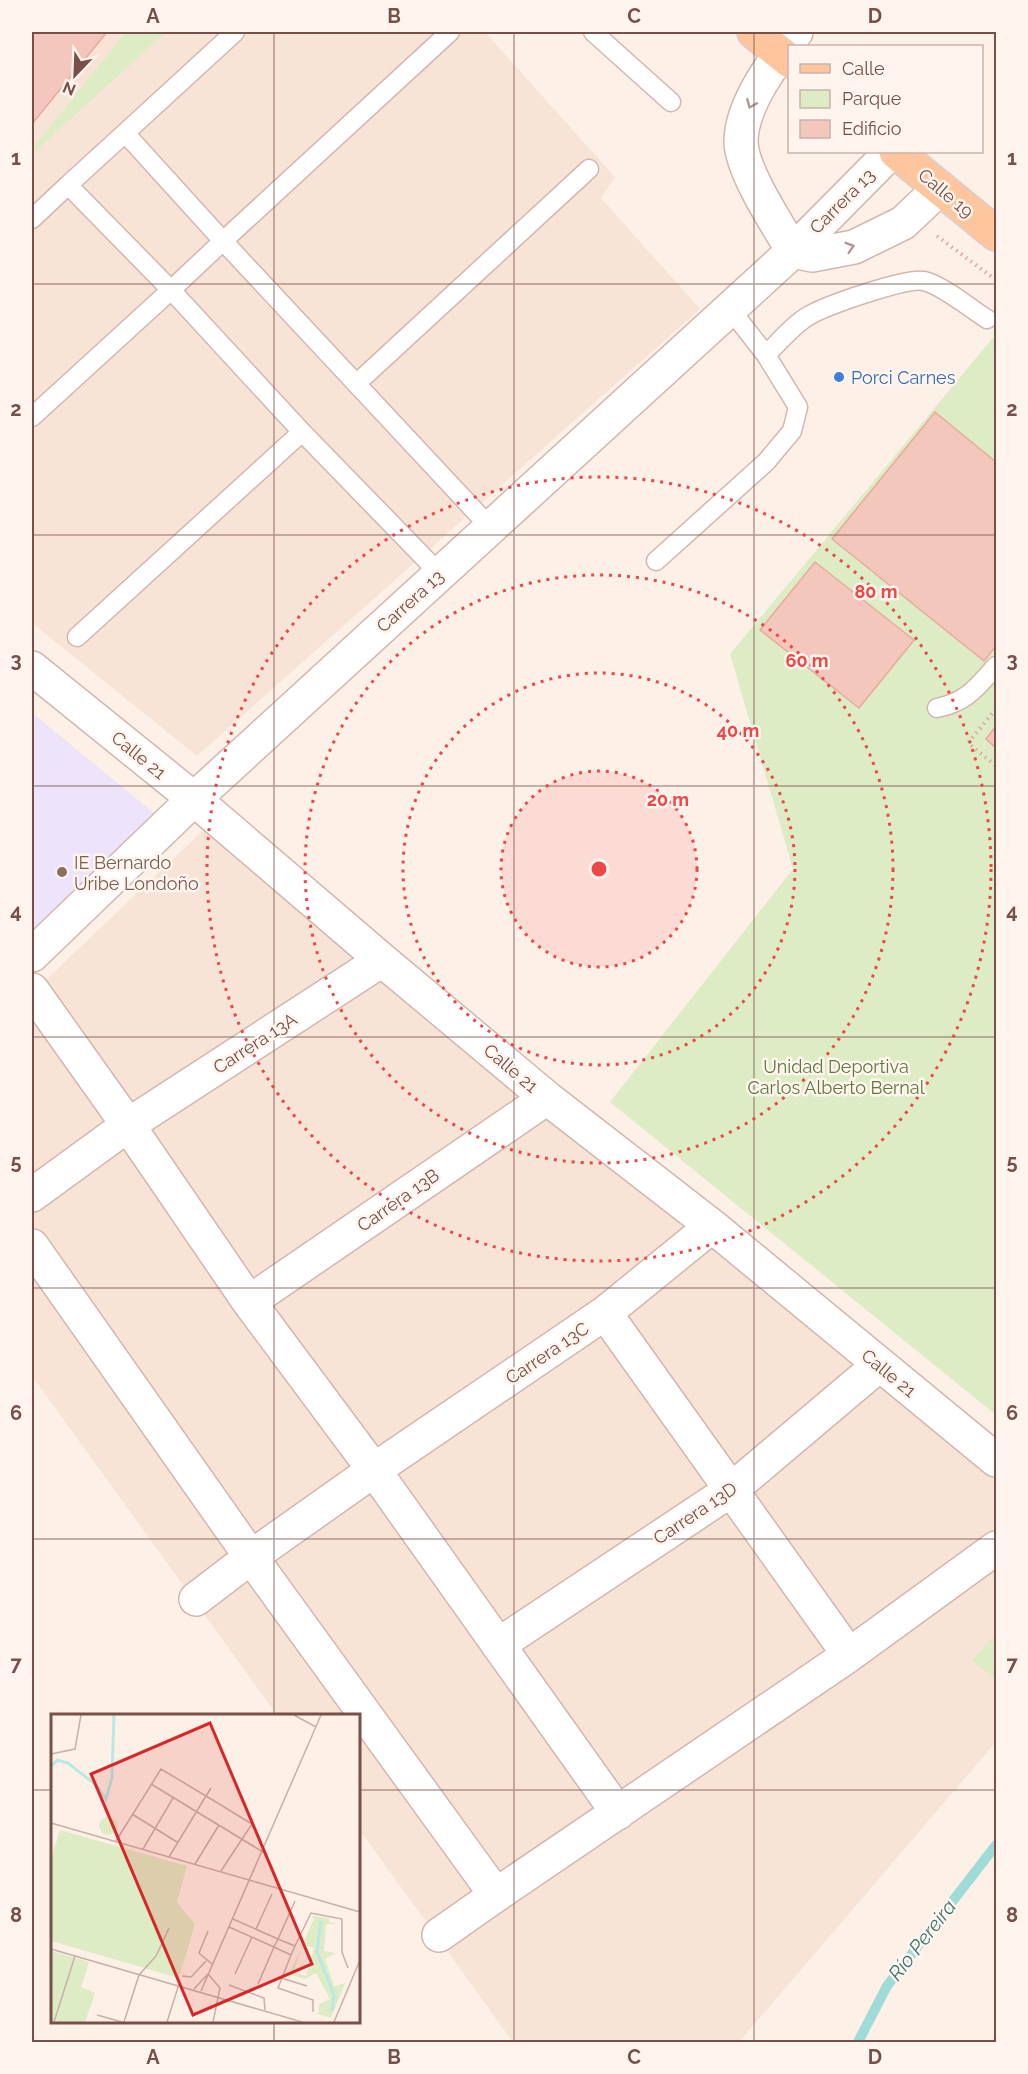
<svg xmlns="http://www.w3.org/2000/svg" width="1028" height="2074" viewBox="0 0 1028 2074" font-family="Raleway,sans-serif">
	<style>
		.residential { fill: #f8e3d7 }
		.education { fill: #ede3fa }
		.green { fill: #ddecc4 }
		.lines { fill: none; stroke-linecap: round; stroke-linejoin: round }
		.stream { stroke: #9fdbd7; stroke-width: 10 }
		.building { fill: #f4c7bd; stroke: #e8a99c; stroke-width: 1.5 }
		.lane-casing { stroke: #d3b7ae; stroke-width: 21 }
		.street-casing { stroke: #d3b7ae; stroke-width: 36 }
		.primary-casing { stroke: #d9cecc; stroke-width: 36 }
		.path { stroke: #daa99f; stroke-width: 4; stroke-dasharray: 1.5 4.5; stroke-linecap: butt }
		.lane { stroke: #fff; stroke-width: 18 }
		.street { stroke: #fff; stroke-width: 33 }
		.primary { stroke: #ffc59c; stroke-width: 33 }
		.oneway { stroke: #af9692 }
		.grid { fill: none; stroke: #795049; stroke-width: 1.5; stroke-opacity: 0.55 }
		.ring { fill: none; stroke: #ed4846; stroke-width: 3; stroke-dasharray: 3 6 }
		.shop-dot { fill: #3f7fe0; stroke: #fff5ee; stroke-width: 2 }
		.education-dot { fill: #8d6e63; stroke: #fff5ee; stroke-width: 2 }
		.labels { text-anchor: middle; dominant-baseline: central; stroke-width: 5; stroke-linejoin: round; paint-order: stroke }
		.street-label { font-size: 18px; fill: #795049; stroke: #fff5ee }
		.shop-label { font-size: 18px; fill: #366cbe; stroke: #fff5ee; text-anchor: start }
		.education-label { font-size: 18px; fill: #785e54; stroke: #fff5ee; text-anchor: start }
		.park-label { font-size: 18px; fill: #5c793e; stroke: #fff5ee }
		.water-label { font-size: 20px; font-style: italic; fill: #397774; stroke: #fff5ee }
		.inset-river { fill: none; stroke: #b9e8e5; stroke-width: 3 }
		.inset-road { fill: none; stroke: #c8b0a7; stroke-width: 1.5 }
		.view { fill: #d62828; fill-opacity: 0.15; stroke: #d62828; stroke-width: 3 }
		.inset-edge { fill: none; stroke: #795049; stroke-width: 3 }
		.centre { fill: #ed4846; stroke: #fff5ee; stroke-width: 3 }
		.ring-label { font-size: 18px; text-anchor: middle; font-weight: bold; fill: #ed4846; stroke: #fff5ee; stroke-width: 5; stroke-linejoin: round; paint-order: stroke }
		.neatline { fill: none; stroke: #795049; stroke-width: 2 }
		.grid-label { font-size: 20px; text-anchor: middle; font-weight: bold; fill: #795049 }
	</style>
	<rect width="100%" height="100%" fill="#fdf0e6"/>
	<path class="residential" d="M32,32H485L615,177L601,198L700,309L197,756L32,623Z
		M213,821L996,1473V1742L739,2042H513L359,1829L358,1716L277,1715L32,1376V993Z"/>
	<path class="education" d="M32,713L154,813L32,930Z"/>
	<path class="green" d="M126,32H166L32,154V149Z
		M996,334V1415L610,1102L793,869L730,654Z
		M996,1634V1680L972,1660Z"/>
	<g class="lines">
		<path class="stream" d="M858,2042L887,1986L996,1845"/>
	</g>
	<path class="building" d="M32,32H107L32,124Z
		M935,412L996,462V646L984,661L832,539Z
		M815,562L914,640L859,708L760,630Z
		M996,726V748L986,739Z"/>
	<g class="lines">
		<g class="lane-casing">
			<path id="lane" d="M450,32L223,241L125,133L68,185L171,290L223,241L490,527
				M593,32L671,102
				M125,133L235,32
				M32,219L68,185
				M766,355C778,343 795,323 810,315C828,305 907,277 924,281C942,285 971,309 987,319
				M356,384L589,169
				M32,417L171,290L302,432L440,574
				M656,561L766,462L792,431L798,407L766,355L730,309
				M77,637L302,432
				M937,708C967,702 977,687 996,666"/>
		</g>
		<g class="street-casing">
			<path id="street" d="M796,32C775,61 741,104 741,142C742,172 778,225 793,251L812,255L854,247L903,223L940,188
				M32,668L194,799L382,960L547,1098L712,1226L996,1460
				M32,955L194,799L793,251L891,152
				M32,990L128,1125L249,1302L374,1470L618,1813
				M32,1195L128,1125L382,960
				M712,1226L605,1313L374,1470L251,1557L496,1895L849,1655L996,1548
				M32,1246L251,1557L196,1599
				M249,1302L547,1098
				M605,1313L849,1655
				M498,1645L731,1490L879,1365
				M439,1935L496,1895"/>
		</g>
		<g class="primary-casing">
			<path id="primary" d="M754,32L790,61
				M896,152L996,234"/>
		</g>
		<path class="path" d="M937,236L996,280
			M996,709L968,743L996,766"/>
		<use href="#lane" class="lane"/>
		<use href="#street" class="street"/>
		<use href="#primary" class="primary"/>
	</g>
	<defs><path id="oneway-chevron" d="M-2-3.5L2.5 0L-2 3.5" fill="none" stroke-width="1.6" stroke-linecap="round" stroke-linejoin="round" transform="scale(1.5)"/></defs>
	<g class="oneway">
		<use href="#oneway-chevron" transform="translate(751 104) rotate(113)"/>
		<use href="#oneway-chevron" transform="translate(850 247) rotate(-17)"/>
	</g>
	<path class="grid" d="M274,32V1716M514,32V2042M754,32V2042M32,284H996M32,535H996M32,786H996M32,1037H996M32,1288H996M32,1539H996M32,1790H52M358,1790H996M274,2022V2042"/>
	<circle cx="599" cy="869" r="98" fill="#ed4846" fill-opacity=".12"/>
	<g class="ring">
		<circle cx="599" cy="869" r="98"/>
		<circle cx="599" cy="869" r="196"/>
		<circle cx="599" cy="869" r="294"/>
		<circle cx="599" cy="869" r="392"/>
	</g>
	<circle class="shop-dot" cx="839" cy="377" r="6"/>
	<circle class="education-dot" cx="62" cy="872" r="6"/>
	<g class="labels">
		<g class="street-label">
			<text transform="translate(946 193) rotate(40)">Calle 19</text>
			<text transform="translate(842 201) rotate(-45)">Carrera 13</text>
			<text transform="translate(410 601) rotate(-42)">Carrera 13</text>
			<text transform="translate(139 755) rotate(39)">Calle 21</text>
			<text transform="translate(255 1043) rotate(-33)">Carrera 13A</text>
			<text transform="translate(511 1068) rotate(40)">Calle 21</text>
			<text transform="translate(398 1200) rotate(-35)">Carrera 13B</text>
			<text transform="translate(547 1353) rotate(-34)">Carrera 13C</text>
			<text transform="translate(889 1373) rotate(39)">Calle 21</text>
			<text transform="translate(695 1513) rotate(-34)">Carrera 13D</text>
		</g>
		<g class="shop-label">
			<text x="851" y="377">Porci Carnes</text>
		</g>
		<g class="education-label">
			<text x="74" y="862">IE Bernardo<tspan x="74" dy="21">Uribe Londoño</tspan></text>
		</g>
		<g class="park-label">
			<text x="836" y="1066">Unidad Deportiva<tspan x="836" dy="21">Carlos Alberto Bernal</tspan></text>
		</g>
		<g class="water-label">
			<text transform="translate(922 1940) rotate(-52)">Río Pereira</text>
		</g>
	</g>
	<g transform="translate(51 1714)">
		<rect width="309" height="309" fill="#fdf0e6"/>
		<path d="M48 112a9 9 0 1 1 18 0a9 9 0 1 1-18 0ZM9,116L136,152L126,188L144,210L128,264L0,227V145ZM261,202L278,204V208L287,210H275L273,237L285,239L274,245L283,272L294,269L280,304L264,299H268V290L279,285L265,259L254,265L238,260L251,232L243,258L255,262L263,234L251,231L263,205ZM0,237L38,248L30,273L44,279L34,308H0Z" fill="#ddecc4"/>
		<path class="inset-river" d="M0,53L6,46L17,49L45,71L55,85L61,63L63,1M270,207L266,238L283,281L281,297"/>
		<path class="inset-road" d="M243,1L265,13M0,40L24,35L30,1M100,70L212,138M160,74L155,82L201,110L170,157M81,100L126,128M0,109L309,198M65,127L110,55L155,82L118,143M92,135L122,84M144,150L168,111M182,205L227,225L244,187M178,213L223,233L227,225L244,232L240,241L223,233L207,270M205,215L221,180M157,217L148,239L161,250M244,232L260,199L291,205V238L297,254M0,235L251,308M240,241L227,274L262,286V298M157,260L169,274L162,308M184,260L201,223M131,262L140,263L155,247M230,264L256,272M178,271L213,284L214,296M143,275L157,260M150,277L270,1M46,301L71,308M3,308L24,242M73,308L88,261L105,242L118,214M116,308L128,270M283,308L309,246"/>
		<path class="view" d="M159,9L261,250L142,301L40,60Z"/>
		<rect width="309" height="309" class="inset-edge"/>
	</g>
	<circle cx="599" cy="869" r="9" class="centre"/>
	<g class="ring-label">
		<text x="876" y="598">80 m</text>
		<text x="807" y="667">60 m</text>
		<text x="738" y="737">40 m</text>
		<text x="668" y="806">20 m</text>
	</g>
	<rect width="1028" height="2074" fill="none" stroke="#fff5ee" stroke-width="66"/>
	<rect x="788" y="45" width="195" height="108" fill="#fff5ee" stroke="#c9b3ac" stroke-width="1.5"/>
	<rect x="800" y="64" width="30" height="9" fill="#ffc59c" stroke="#c9b3ac" stroke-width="1.5"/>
	<text x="842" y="75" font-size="18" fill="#795049">Calle</text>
	<rect x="800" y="90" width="30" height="18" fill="#ddecc4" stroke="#c9b3ac" stroke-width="1.5"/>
	<text x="842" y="105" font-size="18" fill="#795049">Parque</text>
	<rect x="800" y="120" width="30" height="18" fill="#f4c7bd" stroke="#c9b3ac" stroke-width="1.5"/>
	<text x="842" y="135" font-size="18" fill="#795049">Edificio</text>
	<g transform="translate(75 75) rotate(203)" stroke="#fff5ee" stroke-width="4.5" paint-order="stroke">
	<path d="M0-4.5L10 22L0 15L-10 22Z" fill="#795049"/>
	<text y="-9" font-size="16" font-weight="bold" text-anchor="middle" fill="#795049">N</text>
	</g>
	<rect x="33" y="33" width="962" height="2008" class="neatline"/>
	<g class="grid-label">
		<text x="153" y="23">A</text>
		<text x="394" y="23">B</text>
		<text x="634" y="23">C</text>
		<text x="875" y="23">D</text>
		<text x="16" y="165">1</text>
		<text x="1012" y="165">1</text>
		<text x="16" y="416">2</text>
		<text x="1012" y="416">2</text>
		<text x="16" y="667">3</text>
		<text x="1012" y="667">3</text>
		<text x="16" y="918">4</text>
		<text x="1012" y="918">4</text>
		<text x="16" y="1169">5</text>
		<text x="1012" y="1169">5</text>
		<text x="16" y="1420">6</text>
		<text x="1012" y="1420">6</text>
		<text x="16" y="1671">7</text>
		<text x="1012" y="1671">7</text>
		<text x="16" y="1922">8</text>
		<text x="1012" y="1922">8</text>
		<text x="153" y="2064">A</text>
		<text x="394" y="2064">B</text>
		<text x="634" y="2064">C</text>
		<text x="875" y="2064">D</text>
	</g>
</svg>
